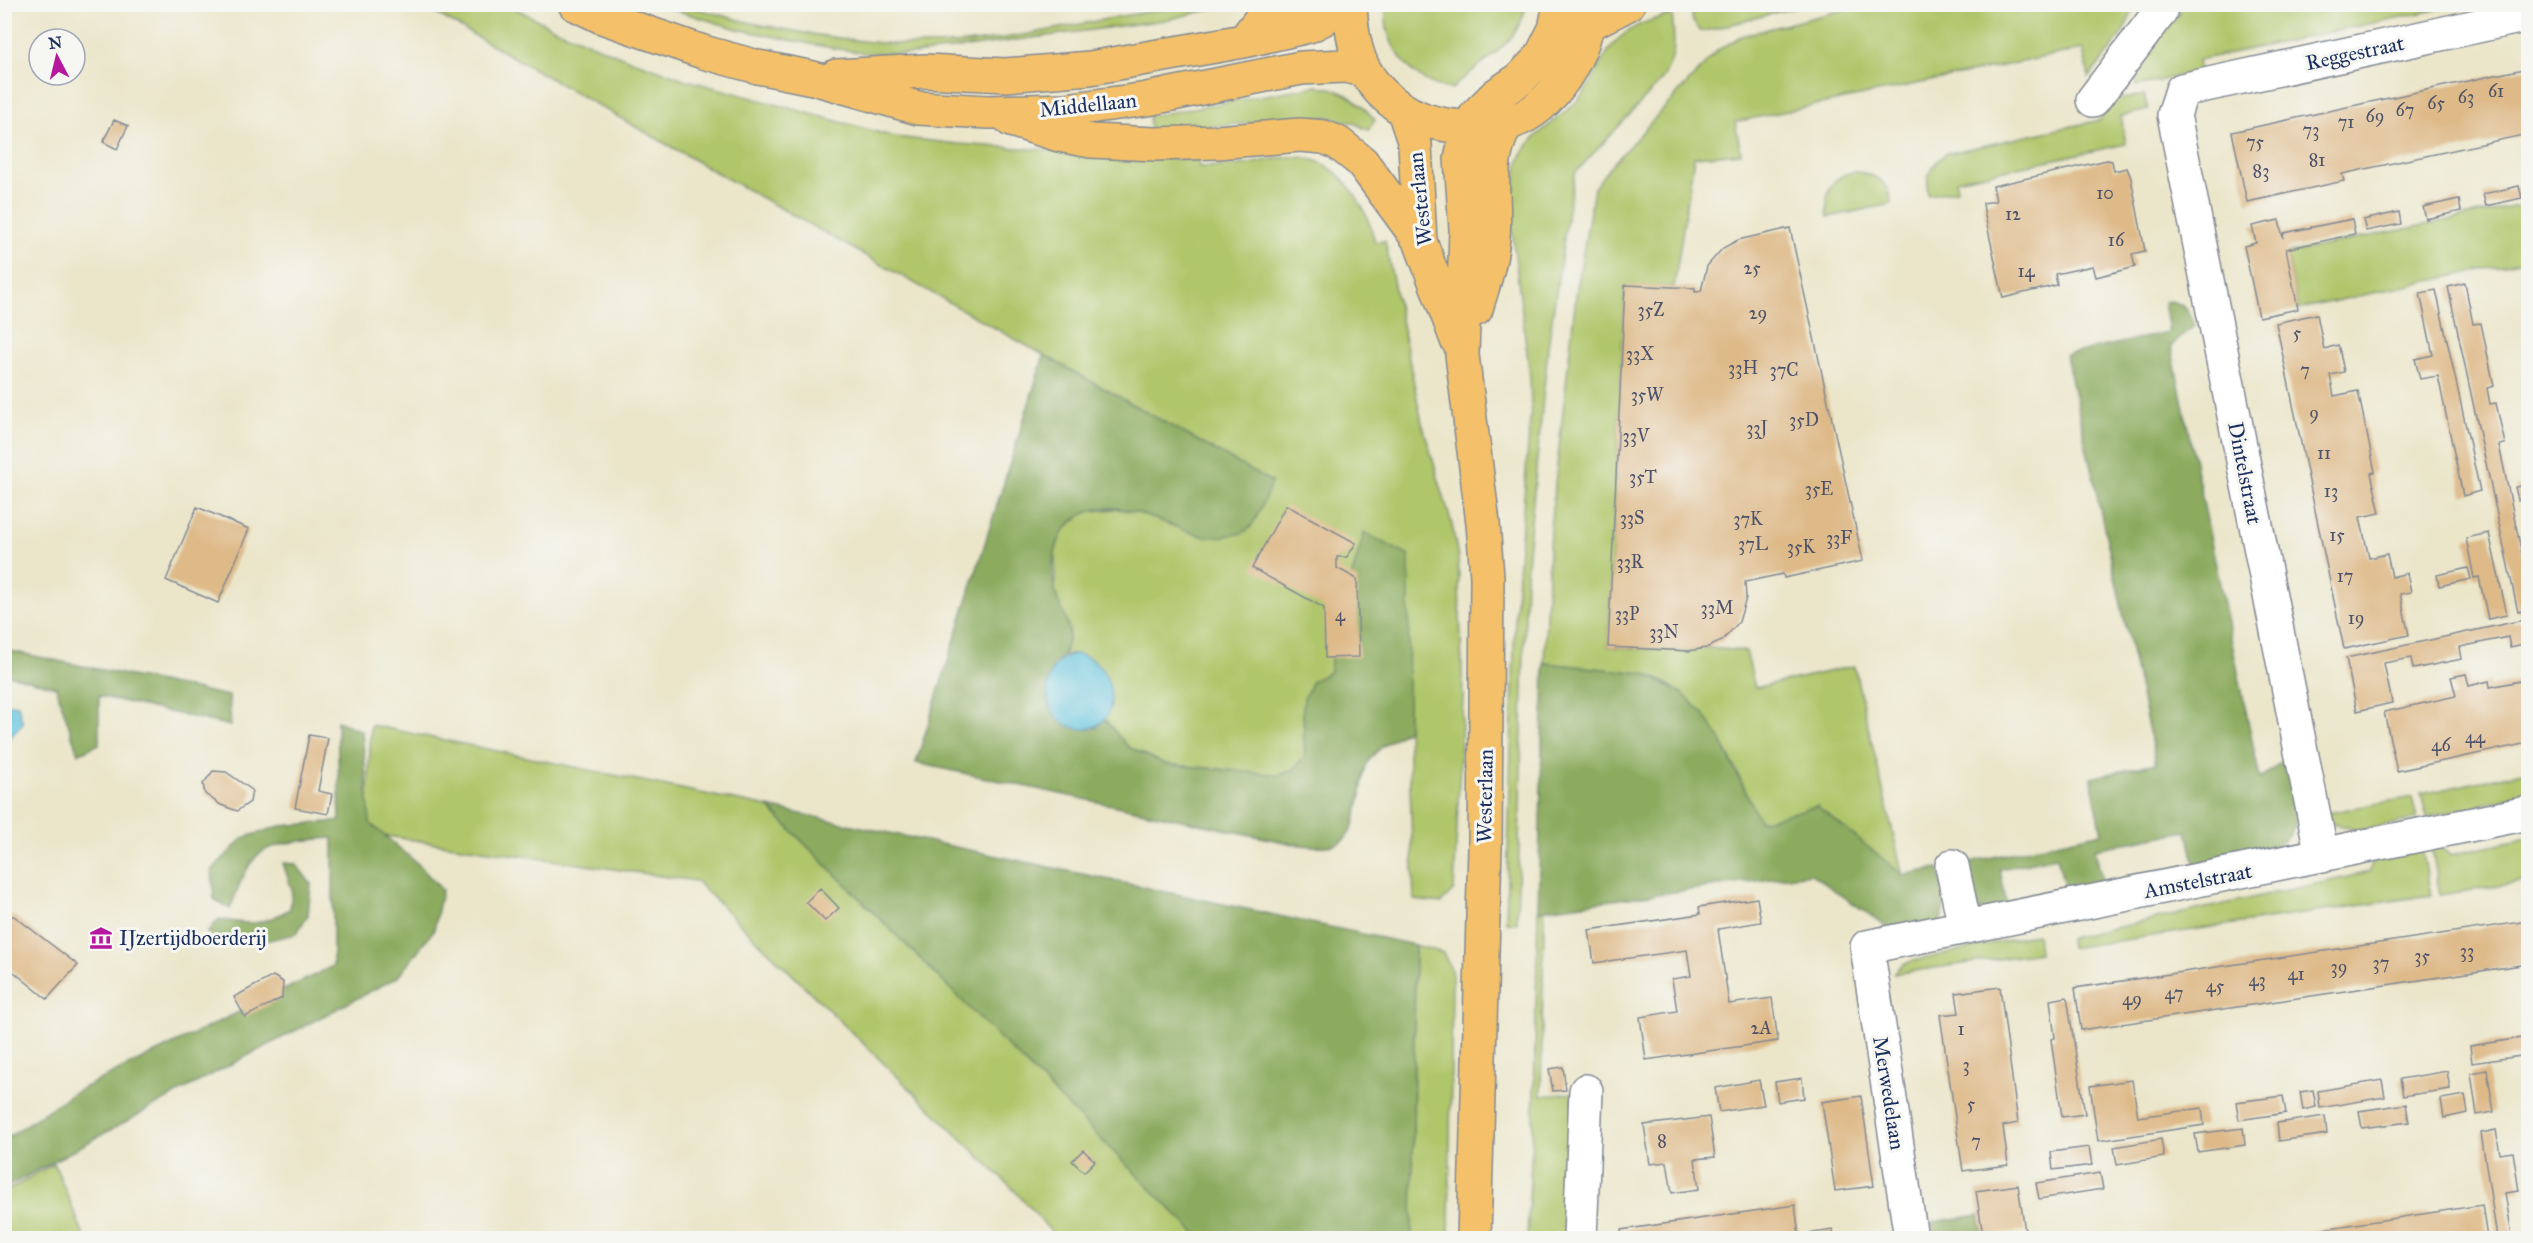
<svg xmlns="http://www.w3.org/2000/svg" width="2533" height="1243" viewBox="0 0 2533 1243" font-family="'IM FELL Great Primer',serif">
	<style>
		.green { fill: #b0c66b; stroke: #667a64; stroke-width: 1.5 }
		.forest { fill: #8cab5f; stroke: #546d5e; stroke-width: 1.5 }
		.water { fill: #5fc2dd; stroke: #3d789e; stroke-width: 1.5 }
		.building { fill: #deba89 }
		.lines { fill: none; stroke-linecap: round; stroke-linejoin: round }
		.minor-casing { stroke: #838a94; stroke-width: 36 }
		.major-casing { stroke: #838a94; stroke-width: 36 }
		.minor { stroke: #fff; stroke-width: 33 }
		.major { stroke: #f4c16a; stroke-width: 33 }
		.labels { text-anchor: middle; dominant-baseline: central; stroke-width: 6; stroke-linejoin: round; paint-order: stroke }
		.number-label { font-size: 18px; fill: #4c5269 }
		.street-label { font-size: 21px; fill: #1b2f5e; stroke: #f6f6f2 }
		.poi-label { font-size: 21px; fill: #1b2f5e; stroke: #f6f6f2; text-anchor: start }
	</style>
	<rect width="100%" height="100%" fill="#f6f6f2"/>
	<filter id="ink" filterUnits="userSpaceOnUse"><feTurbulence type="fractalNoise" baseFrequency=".0167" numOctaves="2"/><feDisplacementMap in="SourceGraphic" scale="12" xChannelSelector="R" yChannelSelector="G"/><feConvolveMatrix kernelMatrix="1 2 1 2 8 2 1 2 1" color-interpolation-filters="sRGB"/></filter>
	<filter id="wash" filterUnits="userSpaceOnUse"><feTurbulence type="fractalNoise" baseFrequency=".008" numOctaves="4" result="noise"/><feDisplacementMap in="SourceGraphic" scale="24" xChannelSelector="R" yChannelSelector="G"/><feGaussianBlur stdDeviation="1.35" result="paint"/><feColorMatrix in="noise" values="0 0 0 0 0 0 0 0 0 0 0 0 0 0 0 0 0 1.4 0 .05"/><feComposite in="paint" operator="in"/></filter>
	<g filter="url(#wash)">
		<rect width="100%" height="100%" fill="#ebe6ca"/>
		<path class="green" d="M421,5H509L551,27L627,59L687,80L895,137L958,144L1198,160L1199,167C1216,167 1233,166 1250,164C1265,161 1280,156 1296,157C1340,158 1366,205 1375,242L1385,241L1422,423L1452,525L1458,557L1463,697L1454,890L1441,903L1414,900L1408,730V556L1332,647L1330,673L1310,684L1303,710L1305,757L1292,771L1278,775L1165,764L1128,747L1104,719L1110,706L1073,654L1064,657L1069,631L1055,592V553L1062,531L1080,516L1090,511L1120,509L1145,514L1180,528L1245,531L1250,528L1271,482L712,170Z
			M659,5C692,4 719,16 752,23C805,34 860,43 914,45C1018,48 1126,4 1229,5L1165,20L915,54L864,53L815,45L737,29Z
			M1386,5L1526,4V5C1518,48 1480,60 1452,89C1412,84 1382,45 1386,5Z
			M1690,5V4L1804,5L1710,30L1701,31L1693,22Z
			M1862,5H2134C2127,33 2107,54 2089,77L2083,49L1735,122L1741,153L1694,157L1674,287L1625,286L1608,647L1689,651L1706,648L1746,651L1755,688L1854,666L1903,876L1817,806L1760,822C1733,766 1710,695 1645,674C1635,671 1623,671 1613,670C1590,668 1567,665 1544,663L1550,529L1576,295L1594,188L1608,169L1718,50L1741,36Z
			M2178,5H2458L2198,60L2200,71L2137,86L2134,71L2179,13Z
			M1672,15C1675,44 1677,59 1659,83L1575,173L1569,204L1548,347L1526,574L1517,923L1506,922L1515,614L1531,407L1530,377L1507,190L1515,189C1515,137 1547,132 1578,100C1591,86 1597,68 1607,53C1622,29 1646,20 1672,15Z
			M1316,86C1341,87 1359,101 1375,120L1368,130L1354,123L1328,117L1150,131L1149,116Z
			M2144,95L2148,110L2121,116L2126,144L1956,180L1957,190L1928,195C1926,177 1930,166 1945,154L2100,120L2114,100Z
			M1855,172C1876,173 1889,183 1892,204L1828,217C1824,195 1830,175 1855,172Z
			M2528,204V260L2298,309L2287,253Z
			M371,725L768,807L1200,1238H1057L1013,1189L696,881L366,833Z
			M2528,771V794L2427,817L2421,794Z
			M2412,797L2417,819L2358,831L2333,823L2327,813Z
			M2528,838V881L2440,895L2432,848L2438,846L2451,855Z
			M2422,850L2431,895L2070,948L2069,938L2370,872L2371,865L2376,861Z
			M1538,910H1544L1541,1096L1573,1093L1564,1238H1527L1534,1103Z
			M2037,934L2039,953L1893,974L1903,964L1913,961Z
			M1415,945L1443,953L1451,969L1452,978L1449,1238H1412Z
			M54,1163L85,1238H5V1192Z"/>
		<path class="forest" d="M2170,301C2184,304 2192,312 2194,326L2171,346L2260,779L2286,758C2290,780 2301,810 2292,831C2283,854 2217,862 2195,867L2187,831L2095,849L2103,885L2066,893L2057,857L2000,869L2007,907L1982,911L1972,899L1965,863L2102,833L2091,778L2156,763L2066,355L2169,332L2164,302Z
			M1044,355L1272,482C1267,492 1257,521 1250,527C1244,534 1238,534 1230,535C1221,537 1212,538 1203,536C1162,527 1113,488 1073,521C1054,536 1049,570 1055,593C1059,605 1068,619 1069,632C1069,644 1064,655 1056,665C1051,671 1050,677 1048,686C1041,714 1075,719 1096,728L1104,719L1128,747L1165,764L1278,775L1292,771L1305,756L1303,710L1304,699L1312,681L1330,672L1332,647L1364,532L1409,556L1408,730C1393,739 1374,749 1366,766C1363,775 1362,785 1361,794C1351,844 1346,851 1293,844L916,763Z
			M5,650L229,696L231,726L99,696V744L78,754L56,687L5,674Z
			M1544,663L1643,673L1682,693L1704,714L1719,737L1760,821L1817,806L1903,875L1939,868L1945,903L1940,923L1893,931L1811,874L1538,910Z
			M337,721L362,731L370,823L418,864L442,890L434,930L398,977L207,1077L5,1188V1135L8,1137L75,1092L333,966V838C314,839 274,842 259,854C244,868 237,891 230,909L214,899L212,870L243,838L280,826L340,821Z
			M768,807L1415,945L1412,1238H1200Z
			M283,863L296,864L311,884L308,915L296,934C266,941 235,950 207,933L219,919C251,926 262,925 290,909L292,890Z
			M1979,1215L1983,1238H1935L1932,1222Z"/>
		<path class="water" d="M1073,654C1096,655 1110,674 1111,697C1113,747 1036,736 1049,679C1052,667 1060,658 1073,654Z
			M4,703L18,705L23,724L5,742Z"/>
		<g id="blocks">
			<path class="building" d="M2528,68V134L2342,174L2344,181L2247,202L2232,132Z
				M114,120L128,126L117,149L103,142Z
				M2107,160L2112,161L2114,171L2127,168L2131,178L2145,251L2132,254L2135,267L2096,277L2093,266L2055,274L2057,285L2003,298L1984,211L1983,203L1996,201L1993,186Z
				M2519,186L2522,198L2486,206L2483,194Z
				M2459,199L2461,211L2426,219L2423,207Z
				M2399,212L2401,224L2366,231L2363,220Z
				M2352,219L2355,234L2286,249L2298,309L2259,317L2244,246L2256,243L2252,226L2279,220L2283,238L2284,233Z
				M1790,228L1863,561L1784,578L1783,574L1745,582L1746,598L1739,622L1722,641L1706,648L1689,651L1608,647L1625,285L1695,288V292L1701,291L1707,266L1723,248L1738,240Z
				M2465,283L2473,324L2481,323L2494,386L2487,388L2490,404L2496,403L2505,444L2499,445L2528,583V610L2518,612L2448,287Z
				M2436,290L2480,491L2463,496L2438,376L2420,379L2415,359L2433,355L2420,293Z
				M2317,314L2324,349L2338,345L2340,352L2344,372L2330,375L2334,396L2358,391L2375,472L2371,473L2380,513L2360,517L2369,558L2387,554L2392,577L2407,573L2411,592L2400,594L2409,635L2344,649L2276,323Z
				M2528,485V497L2518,500L2515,487Z
				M1286,505L1356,543L1347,557H1337V568L1357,579L1359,657L1325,658L1324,608L1252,568Z
				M197,507L249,529L218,603L166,580Z
				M2489,533L2507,615L2488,619L2479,577L2474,578L2466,538Z
				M2468,568L2471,579L2439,586L2437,575Z
				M2528,619V643L2510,647L2508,637L2460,647L2462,659L2413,669L2411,658L2384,663L2392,703L2357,711L2346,658Z
				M2466,674L2469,686L2489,681L2490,687L2525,680L2526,684H2528V743L2397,771L2384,712L2456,696L2451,677Z
				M309,735L328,738L318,791L332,794L328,814L295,808Z
				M213,771L226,772L252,790L250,802L237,811L221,805L205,794L203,784Z
				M820,888L839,908L825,921L806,902Z
				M1757,898L1761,922L1718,929L1729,1004L1772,998L1778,1041L1646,1060L1640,1017L1677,1011L1672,979L1691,976L1687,950L1594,963L1589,930L1700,914L1699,907Z
				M4,916H14L78,965L47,999L4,964Z
				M2528,921V964L2081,1030L2075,988Z
				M273,976L283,982L282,998L245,1017L234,997Z
				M2000,987L2018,1123L2003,1126L2008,1165L1963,1171L1940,1015L1959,1013L1956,993Z
				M2067,997L2085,1114L2062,1117L2051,1039L2055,1038L2050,1000Z
				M2528,1037V1055L2472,1063L2470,1046Z
				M1563,1067L1566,1090L1553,1091L1549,1069Z
				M2487,1070L2494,1112L2477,1115L2471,1073Z
				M2447,1071L2450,1089L2403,1096L2400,1079Z
				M1802,1078L1804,1098L1778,1102L1775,1082Z
				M1759,1080L1764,1105L1719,1112L1715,1088Z
				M2132,1080L2138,1117L2202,1108L2204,1125L2098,1141L2090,1086Z
				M2382,1080L2385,1097L2320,1108L2318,1091Z
				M2313,1090L2316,1107L2303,1110L2300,1092Z
				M2465,1095L2468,1113L2444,1118L2441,1099Z
				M1861,1096L1874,1186L1835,1191L1822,1102Z
				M2283,1096L2286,1113L2239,1120L2236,1102Z
				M2406,1104L2409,1122L2362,1128L2359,1111Z
				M2325,1116L2327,1134L2279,1141L2277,1123Z
				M1709,1117L1715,1157L1695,1159L1699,1189L1672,1193L1667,1162L1650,1164L1644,1125Z
				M2243,1128L2245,1145L2198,1152L2195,1134Z
				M2496,1130L2500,1154L2513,1152L2519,1191L2505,1193L2512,1236L2497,1237L2481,1133Z
				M2161,1139L2164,1157L2117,1165L2114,1147Z
				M2089,1147L2092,1165L2053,1170L2051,1152Z
				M1083,1150L1095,1161L1084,1172L1072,1161Z
				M2100,1173L2103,1189L2039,1199L2036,1183Z
				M2018,1185L2025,1231L1983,1236L1976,1191Z
				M1795,1205L1799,1235L1833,1230L1834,1238H1622L1621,1230Z
				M2482,1205L2487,1238H2269L2276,1236Z"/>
		</g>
	</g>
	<g filter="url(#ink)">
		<use href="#blocks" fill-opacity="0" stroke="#838a94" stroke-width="1.5"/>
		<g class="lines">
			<g class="minor-casing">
				<path id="minor" d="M2093,100L2160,12L2159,4
					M2322,856L2174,115L2182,90L2528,15
					M1952,866L1965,927
					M1580,1238L1586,1091
					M1911,1238L1867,947L2528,813"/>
			</g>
			<g class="major-casing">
				<path id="major" d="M575,4L602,17L703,52L758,67L813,78L918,108L988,112L1066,110L1147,99L1301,68L1345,66L1364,70
					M1350,4C1351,26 1354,52 1365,71C1382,100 1412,120 1446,125C1465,128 1486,128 1505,124C1554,112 1587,51 1591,4
					M1589,24L1628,4
					M1244,41L1267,11L1279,4
					M836,76L925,71L1006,75L1090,68L1244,41L1309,26L1323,19L1339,4
					M1404,111L1415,144L1420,241L1457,340
					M1011,120L1059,135L1091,141L1155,144L1217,142L1300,135L1324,137L1338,143L1362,162L1420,241
					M1476,309C1482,288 1490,267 1492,246C1499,199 1482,172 1506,124
					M1474,1238L1485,847L1487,577L1483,523L1462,355L1466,229L1461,159L1464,144L1476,115L1496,95L1520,79L1541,57L1555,29L1560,4"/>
			</g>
			<use href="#minor" class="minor"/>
			<use href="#major" class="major"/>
		</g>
	</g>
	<defs>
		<g id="museum-bare" transform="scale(1.8)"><path d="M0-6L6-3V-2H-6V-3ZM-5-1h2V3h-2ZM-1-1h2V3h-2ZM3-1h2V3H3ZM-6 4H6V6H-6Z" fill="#b5179e" stroke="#f6f6f2" stroke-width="2.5" paint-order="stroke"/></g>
	</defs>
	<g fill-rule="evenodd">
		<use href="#museum-bare" x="101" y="938"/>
	</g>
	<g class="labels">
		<g class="number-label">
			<text x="2496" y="91">61</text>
			<text x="2466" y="97">63</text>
			<text x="2436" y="103">65</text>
			<text x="2405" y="110">67</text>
			<text x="2375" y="116">69</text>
			<text x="2346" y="122">71</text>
			<text x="2311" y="130">73</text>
			<text x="2255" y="142">75</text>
			<text x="2317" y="160">81</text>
			<text x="2261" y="171">83</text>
			<text x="2105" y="193">10</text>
			<text x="2013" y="214">12</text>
			<text x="2116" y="240">16</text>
			<text x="1752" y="268">25</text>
			<text x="2026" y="271">14</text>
			<text x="1651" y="310">35Z</text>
			<text x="1758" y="313">29</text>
			<text x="2297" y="333">5</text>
			<text x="1640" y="354">33X</text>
			<text x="1743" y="368">33H</text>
			<text x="1784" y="370">37C</text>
			<text x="2305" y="370">7</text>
			<text x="1647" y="395">35W</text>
			<text x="2314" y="413">9</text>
			<text x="1804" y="420">35D</text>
			<text x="1757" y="428">33J</text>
			<text x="1636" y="436">33V</text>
			<text x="2324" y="453">11</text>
			<text x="1643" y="477">35T</text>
			<text x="1819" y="489">35E</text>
			<text x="2331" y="491">13</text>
			<text x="1632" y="518">33S</text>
			<text x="1748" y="519">37K</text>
			<text x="2337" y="535">15</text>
			<text x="1839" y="538">33F</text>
			<text x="1753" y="544">37L</text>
			<text x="1801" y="547">35K</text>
			<text x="1630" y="562">33R</text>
			<text x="2345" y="576">17</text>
			<text x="1717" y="608">33M</text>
			<text x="1627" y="614">33P</text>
			<text x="1340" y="615">4</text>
			<text x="2356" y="618">19</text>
			<text x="1664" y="632">33N</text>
			<text x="2475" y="737">44</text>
			<text x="2441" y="745">46</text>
			<text x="2467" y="951">33</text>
			<text x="2422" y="956">35</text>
			<text x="2381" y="963">37</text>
			<text x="2339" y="967">39</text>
			<text x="2296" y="974">41</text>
			<text x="2257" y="980">43</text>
			<text x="2215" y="986">45</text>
			<text x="2174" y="993">47</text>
			<text x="2132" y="999">49</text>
			<text x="1761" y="1028">2A</text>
			<text x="1961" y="1029">1</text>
			<text x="1966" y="1065">3</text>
			<text x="1971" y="1104">5</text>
			<text x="1662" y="1141">8</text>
			<text x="1976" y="1141">7</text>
		</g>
		<g class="street-label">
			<text transform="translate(2355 53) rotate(-12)">Reggestraat</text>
			<text transform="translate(1088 105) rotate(-6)">Middellaan</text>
			<text transform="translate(1420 199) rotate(-96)">Westerlaan</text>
			<text transform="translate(2245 473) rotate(79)">Dintelstraat</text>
			<text transform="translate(1485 796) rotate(-89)">Westerlaan</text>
			<text transform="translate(2198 881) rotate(-11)">Amstelstraat</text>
			<text transform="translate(1889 1093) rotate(81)">Merwedelaan</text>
		</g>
		<g class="poi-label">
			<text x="119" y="938">IJzertijdboerderij</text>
		</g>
	</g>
	<rect width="2533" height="1243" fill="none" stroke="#f6f6f2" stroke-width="24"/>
	<g transform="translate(57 57) rotate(353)"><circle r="28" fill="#f6f6f2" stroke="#9ea6b7" stroke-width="1.5"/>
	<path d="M0-4.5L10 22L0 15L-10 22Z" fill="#b5179e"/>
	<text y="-9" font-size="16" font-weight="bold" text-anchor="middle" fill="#1b2f5e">N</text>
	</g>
</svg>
